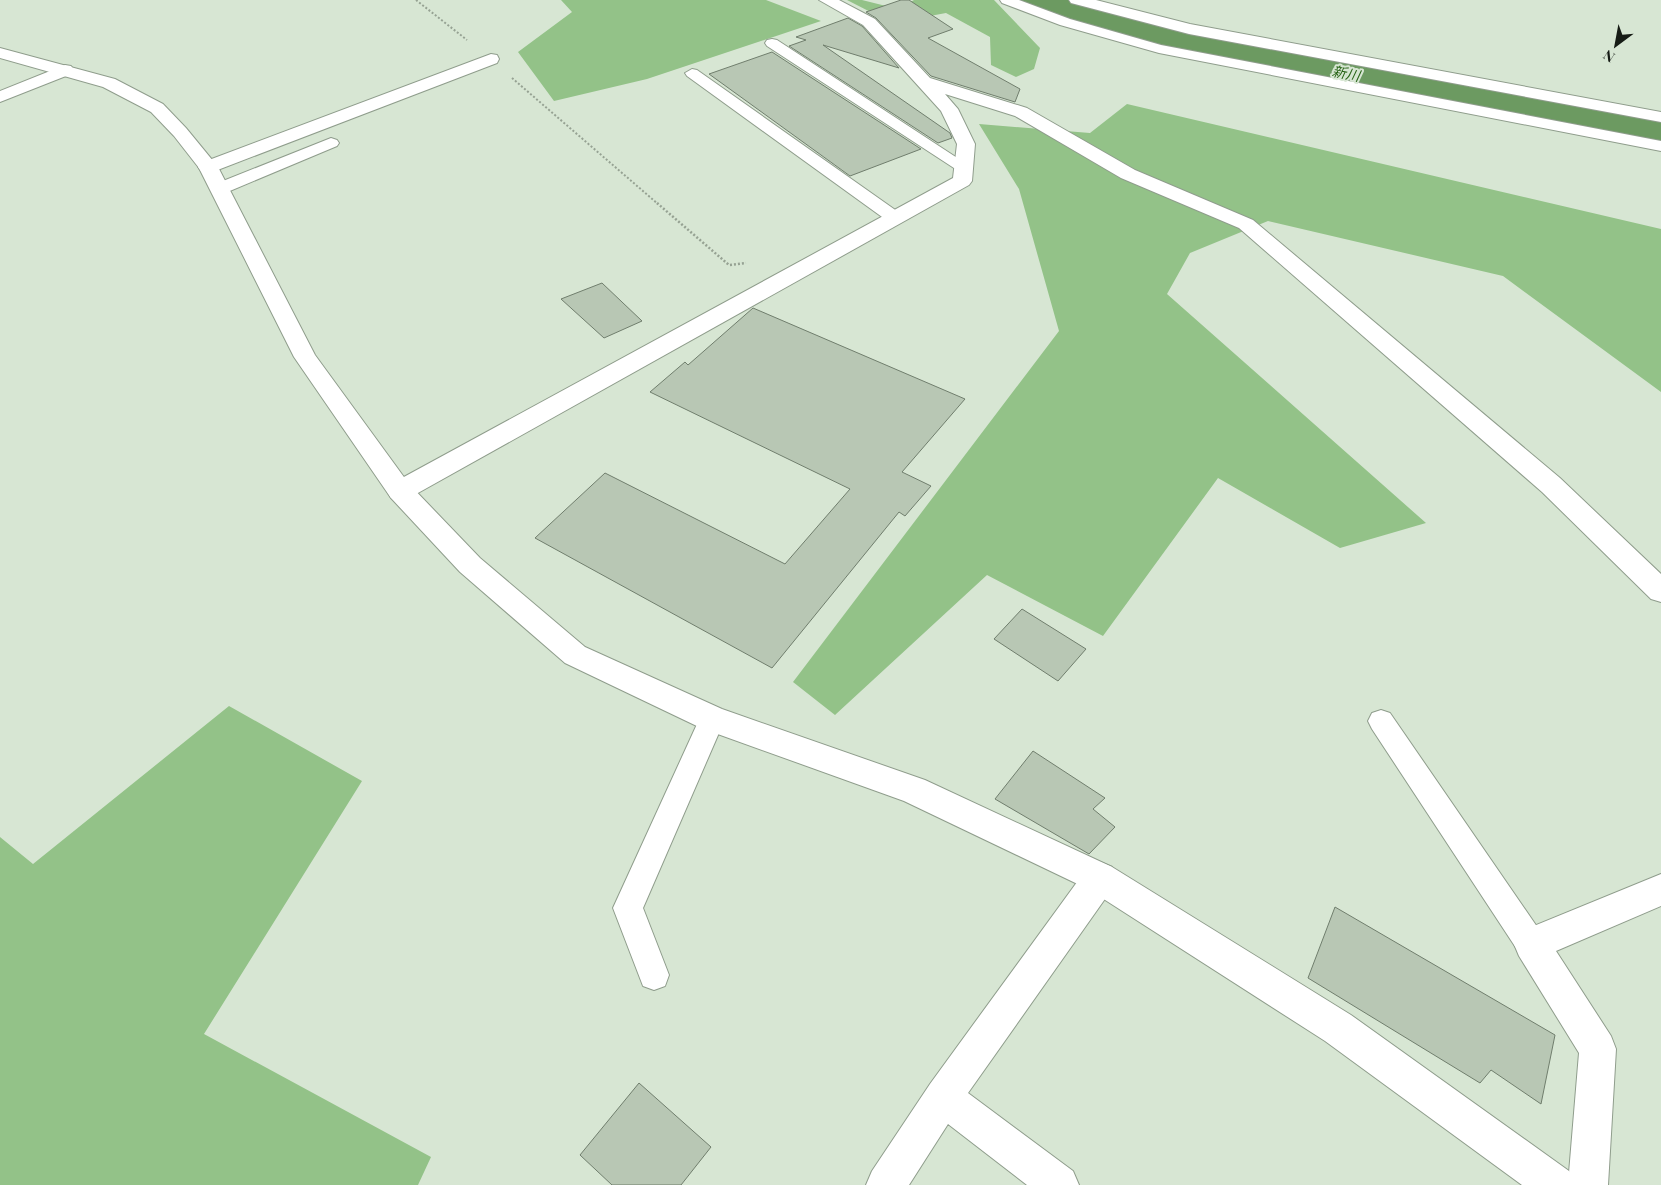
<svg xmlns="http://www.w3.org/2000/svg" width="1661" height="1185" viewBox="0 0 1661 1185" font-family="'Playfair Display','Noto Sans JP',serif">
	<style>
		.forest { fill: #93c288 }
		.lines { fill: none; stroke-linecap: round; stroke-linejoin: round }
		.river { fill: #6c9a61; fill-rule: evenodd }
		.building { fill: #b8c7b4; stroke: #707e6d }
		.lane-casing { stroke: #8f9d8c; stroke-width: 2 }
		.street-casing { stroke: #8f9d8c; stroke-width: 2 }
		.secondary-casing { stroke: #8f9d8c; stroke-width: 2 }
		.path-far1 { stroke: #96a293; stroke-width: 2; stroke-dasharray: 2 2; stroke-linecap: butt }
		.path { stroke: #96a293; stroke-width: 2.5; stroke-dasharray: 2 2; stroke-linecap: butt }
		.lane { fill: #fff; fill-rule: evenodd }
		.street { fill: #fff; fill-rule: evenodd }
		.secondary { fill: #fff; fill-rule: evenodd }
		.labels { text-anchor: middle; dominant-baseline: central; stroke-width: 4; stroke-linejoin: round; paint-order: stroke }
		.far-water-label { font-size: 14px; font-style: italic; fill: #276316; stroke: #d7e6d3 }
	</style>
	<rect width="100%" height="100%" fill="#d7e6d3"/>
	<path class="forest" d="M561,0H766L821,21L647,79L554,101L518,52L572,12Z
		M847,0H862L898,9L914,0H994L1040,48L1034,69L1016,77L991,65L990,37L946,13L892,23Z
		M1127,104L1661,229V392L1503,276L1268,221L1190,253L1167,294L1426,523L1340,548L1218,478L1103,636L987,575L835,715L793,682L1059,331L1019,189L979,124L1090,133Z
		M229,706L362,781L204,1034L431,1157L418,1185H0V837L33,864Z"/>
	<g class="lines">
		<path class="river" d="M1013,0H1079L1151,21L1209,33L1661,118V148L1142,46L1019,9Z"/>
	</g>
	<path class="building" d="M901,0H909L953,29L928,38L1020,89L1015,102L931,76L876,18L866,12Z
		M848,18L862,26L899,68L823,45L950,133L952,138L938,143L789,46L806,40L796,37Z
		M772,52L921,149L850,176L709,74Z
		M602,283L642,321L604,338L561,299Z
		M753,308L965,399L902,472L931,486L905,516L899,512L772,668L535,538L605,473L785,564L850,489L650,392L685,362L688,365Z
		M1022,609L1086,649L1058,681L994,639Z
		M1033,751L1105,798L1093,809L1115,827L1089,854L995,799Z
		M1335,907L1555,1035L1541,1104L1491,1070L1480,1083L1308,978Z
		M639,1083L711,1147L681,1185H612L580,1155Z"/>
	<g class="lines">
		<g class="lane-casing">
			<path id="lane" d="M1000,0H1019L1070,19L1161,45L1661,141V151L1159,53L1060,25L1002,3Z
				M772,39L777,40L971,167L969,170H957L767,46L765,43L767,40Z
				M692,69L697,70L901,214L904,218L901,222H889L687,76L685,73Z
				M331,138L337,140L339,143L337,146L225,193H213L211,189L213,185Z
				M712,708L721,711L725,719L643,908L669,975L665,986L654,990L643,986L613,908L703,711Z
				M1381,710L1390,713L1542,934L1546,944L1542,954L1531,959L1520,954L1372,729L1368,721L1372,713Z"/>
		</g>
		<g class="street-casing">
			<path id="street" d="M819,0H839L875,19L930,78L1027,108L1135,170L1253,220L1560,478L1661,574V602L1651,599L1542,492L1239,228L1121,178L1015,116L945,94L958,109L975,144L972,181L969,185L409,498L400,500L391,498L387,491L391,484L953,178L957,144L941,111L863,25Z
				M1069,0H1096L1190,24L1661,112V122L1189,34L1071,3Z
				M491,54L497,55L499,59L497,63L215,171H201L198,167L201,163Z
				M65,65L71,66L74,70L71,74L0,102V91Z
				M1100,862L1112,867L1117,878L1112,889L968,1093L1073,1171L1079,1185H1027L948,1124L909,1185H866L872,1171L930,1084L1088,867Z
				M1661,874V906L1556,951L1611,1036L1616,1049L1608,1185H1568L1579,1053L1519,956L1514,944L1519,932Z"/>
		</g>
		<g class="secondary-casing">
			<path id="secondary" d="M0,48L115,79L163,104L186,128L218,167L315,355L409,484L480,558L585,647L722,709L925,780L1112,867L1351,1015L1569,1171L1575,1185H1522L1325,1041L1088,889L904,801L701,728L565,663L460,572L391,498L294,357L199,168L174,136L151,112L103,87L0,58Z"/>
		</g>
		<path class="path-far1" d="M416,0L467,40
			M512,78L658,204"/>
		<path class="path" d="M657,203L729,265L746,263"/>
		<use href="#lane" class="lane"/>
		<use href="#street" class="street"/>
		<use href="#secondary" class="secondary"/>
	</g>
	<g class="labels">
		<g class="far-water-label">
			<text transform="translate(1346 73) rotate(11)">新川</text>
		</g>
	</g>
	<g transform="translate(1616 45) rotate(212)" stroke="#d7e6d3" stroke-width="4" paint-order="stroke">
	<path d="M0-4L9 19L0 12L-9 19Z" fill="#161c15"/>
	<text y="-8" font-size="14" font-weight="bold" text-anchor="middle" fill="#161c15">N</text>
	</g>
</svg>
